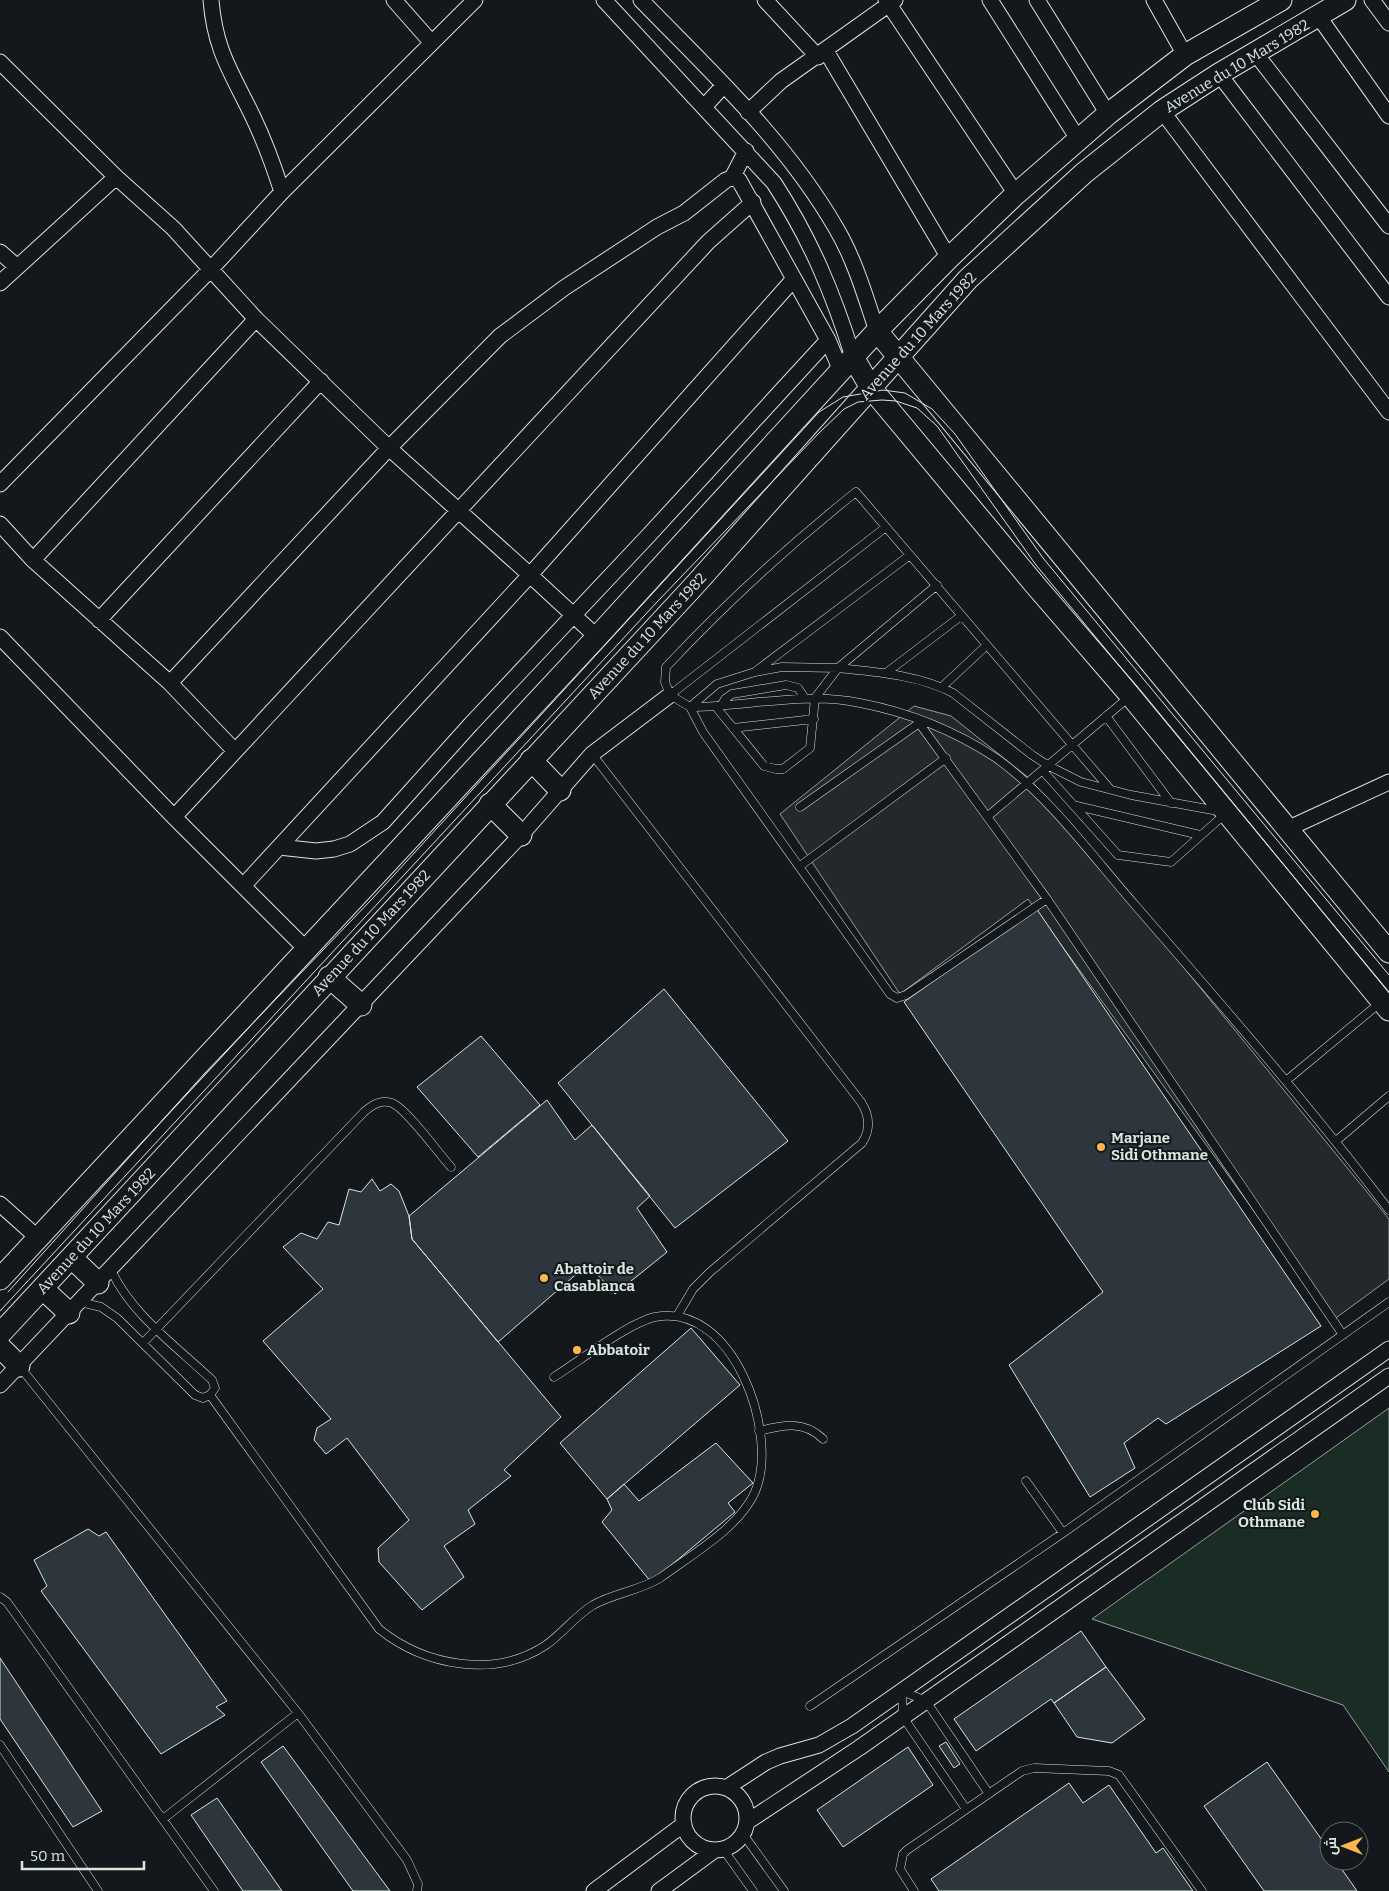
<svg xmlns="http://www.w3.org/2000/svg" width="1389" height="1891" viewBox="0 0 1389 1891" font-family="Bitter,Cairo,serif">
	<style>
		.green { fill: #1a2d24; stroke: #939e99 }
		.parking { fill: #24282b; stroke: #939e99 }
		.building { fill: #2c363c; stroke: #d8e6dc }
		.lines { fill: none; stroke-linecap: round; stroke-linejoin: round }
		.lane-casing { stroke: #d8e6dc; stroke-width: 9 }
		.street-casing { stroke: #d8e6dc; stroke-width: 17 }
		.secondary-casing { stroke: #d8e6dc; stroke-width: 23 }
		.lane { stroke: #14181c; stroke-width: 8 }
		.street { stroke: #14181c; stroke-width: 15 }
		.secondary { stroke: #14181c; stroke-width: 21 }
		.tram { stroke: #d8e6dc; stroke-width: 1 }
		.poi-dot { fill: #ffb74d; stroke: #14181c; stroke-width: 2 }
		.labels { text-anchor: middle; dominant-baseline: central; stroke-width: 4; stroke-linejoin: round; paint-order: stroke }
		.street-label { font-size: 15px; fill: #d8e6dc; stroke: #14181c }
		.poi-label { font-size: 15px; font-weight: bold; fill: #d8e6dc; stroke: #14181c; text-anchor: start }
	</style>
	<rect width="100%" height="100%" fill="#14181c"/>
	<path class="green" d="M1389,1408V1772L1343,1705L1092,1619Z"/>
	<path class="parking" d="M914,706L951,716L1030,779L1389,1219V1279L1333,1320L1028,899L900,994L780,814Z"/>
	<path class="building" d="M1036,908L1321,1326L1166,1424L1158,1418L1124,1443L1135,1468L1090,1497L1009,1365L1103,1292L904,1002Z
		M664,989L788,1141L675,1228L558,1083Z
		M481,1036L540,1105L478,1157L417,1087Z
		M547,1100L575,1140L592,1125L650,1196L637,1208L667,1252L615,1294L588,1264L498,1342L412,1239L409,1216Z
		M372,1179L380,1191L391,1184L399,1191L409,1216L412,1239L561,1417L504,1470L511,1476L468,1510L475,1524L444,1546L464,1577L422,1610L379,1562L378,1548L409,1520L347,1438L326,1454L314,1440L317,1428L331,1419L263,1341L323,1289L283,1247L301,1233L317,1239L328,1222L339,1225L349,1189L361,1192Z
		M691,1328L740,1385L607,1499L560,1443Z
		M716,1443L753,1483L728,1503L735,1512L651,1582L602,1522L612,1510L607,1499L624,1484L639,1501Z
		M88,1529L99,1536L106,1532L227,1701L216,1707L225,1715L161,1754L41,1591L47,1586L34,1560Z
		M1081,1631L1106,1667L1054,1703L1051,1699L976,1751L954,1719Z
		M0,1658L102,1811L73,1827L0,1719Z
		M1106,1667L1145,1719L1112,1743L1077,1737L1054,1703Z
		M946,1742L960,1764L954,1768L939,1746Z
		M283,1746L390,1891H353L261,1762Z
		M908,1747L933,1785L843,1847L817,1810Z
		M1267,1762L1329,1850V1861H1336L1357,1891H1264L1204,1806Z
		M1069,1783L1083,1803L1109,1785L1156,1853L1163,1848L1193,1891H939L931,1879Z
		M217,1798L282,1891H243L191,1815Z"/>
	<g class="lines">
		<g class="lane-casing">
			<path id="lane" d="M886,527L670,695L665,682L666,667C725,604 788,546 856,492L1110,789
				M756,671L910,555
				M886,673L961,616
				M942,687L987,645
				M670,695L690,707L703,732L890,994L897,998L906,995L1047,899
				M721,706L725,699L732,694L786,685L798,688L804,697
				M690,707C747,707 803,691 860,703C907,712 955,731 996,758C1048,795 1093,857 1135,905C1222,1005 1309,1105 1389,1210
				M690,707L717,684L755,672L782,667L838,668L937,585
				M716,707L764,766L776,769H783L810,748L815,698L838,668C876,672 919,675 953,693L1032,755L1049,766L1081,782L1131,795L1218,811
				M1106,716L1171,803
				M919,723L1047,899L1343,1335
				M733,728L814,719
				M592,754L861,1102C870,1116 871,1129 862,1143L710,1272L693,1289L677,1316
				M1043,771L1118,855L1171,862L1225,814
				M1077,806L1200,835
				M800,807L922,721
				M988,816L1129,697
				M800,866L946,758
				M1287,1080L1381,1002
				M1336,1141L1389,1096
				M80,1302L101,1307L117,1318L195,1395L203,1398L210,1395L215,1388L212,1380C176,1346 132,1315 111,1270
				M143,1343L364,1112C372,1105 381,1099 392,1103C406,1108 439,1154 451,1167
				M20,1367L298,1713L407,1860L418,1884L417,1891
				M210,1395L379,1629C425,1666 495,1679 546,1645C563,1633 575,1616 593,1605C614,1593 639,1591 660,1578C691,1555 739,1528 755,1492C780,1434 733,1301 655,1317C630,1322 578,1362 554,1377
				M759,1431C783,1425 804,1420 823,1439
				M1026,1481L1063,1533
				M0,1597L7,1602L214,1891
				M810,1706L1063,1533L1389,1302
				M0,1745L98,1891
				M966,1809L903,1717L902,1691L926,1701L989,1794
				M163,1819L298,1713
				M743,1834L784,1891
				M723,1849L753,1891
				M914,1891L900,1869L903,1854L907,1850L1022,1771L1034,1768L1109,1771L1119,1775L1202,1891"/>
		</g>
		<g class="street-casing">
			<path id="street" d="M394,0L431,42
				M604,0L774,183C811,240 833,293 853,357
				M641,0C710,71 786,141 836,228C855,260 865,296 877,331
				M765,0L818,57
				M886,0L1016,194
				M990,0L1078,139
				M1037,0L1108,114
				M1154,0L1185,55
				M1372,0L1389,23
				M1319,17L1389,116
				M826,51L949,258
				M1256,54L1389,226
				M0,62L116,177L173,228L256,319L389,448L530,575L597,637
				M1219,74L1389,297
				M704,107L724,85
				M1162,111L1389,412
				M748,112L781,81L895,0
				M732,178L746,151
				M282,192L475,0
				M0,252L16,266
				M0,283L116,177
				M0,484L211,269L282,192C274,167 265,142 253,117C232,73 215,51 211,0
				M0,524L33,560L170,683L234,750
				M33,560L256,319
				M99,620L321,381
				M0,637L174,817L306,949
				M170,683L389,448L500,336L564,288L657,227L684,213L726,180L732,178L739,180L828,340L841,371
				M174,817L708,242L753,202
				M1287,829L1389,782
				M279,847L316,851L334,849L350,844L383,822L471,724L649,535L828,340
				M243,886L530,575L793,280
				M0,1204L38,1238
				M0,1385L521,835L592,754L670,695
				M683 1818a32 32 0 1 1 64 0a32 32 0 1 1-64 0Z
				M726,1788L766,1762L780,1756L819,1745L852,1726L1389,1349
				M747,1822L859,1748L1389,1376
				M594,1891L684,1824
				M659,1891L715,1850"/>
		</g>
		<g class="secondary-casing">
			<path id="secondary" d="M877,331L1389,952
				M853,357L871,388L1036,586L1130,695L1389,1010
				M531,760L560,790
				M490,804L521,835
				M329,977L361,1005
				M72,1258L98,1283
				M0,1279L597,637L877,331L949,258L1016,194L1108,114L1185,55L1281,0
				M43,1289L69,1313
				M0,1334L693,587L968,279L1084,173L1162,111L1219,74L1345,0
				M0,1347L19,1366"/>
		</g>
		<use href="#lane" class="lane"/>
		<use href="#street" class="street"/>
		<use href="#secondary" class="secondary"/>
		<path class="tram" d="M8,1292L204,1074L372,899L819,412L843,397L883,390L905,393L932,409L955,434L1043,558L1389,975
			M0,1311L657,602L819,433L844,409L858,402L882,400L896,401L917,408L937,426L1036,565L1389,992"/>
	</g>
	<g class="poi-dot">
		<circle cx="1101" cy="1147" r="5"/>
		<circle cx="544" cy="1278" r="5"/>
		<circle cx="577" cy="1350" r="5"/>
		<circle cx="1315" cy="1514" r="5"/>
	</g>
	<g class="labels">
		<g class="street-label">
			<text transform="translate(1237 66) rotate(-31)">Avenue du 10 Mars 1982</text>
			<text transform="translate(918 336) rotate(-48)">Avenue du 10 Mars 1982</text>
			<text transform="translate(647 636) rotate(-47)">Avenue du 10 Mars 1982</text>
			<text transform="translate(371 933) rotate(-47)">Avenue du 10 Mars 1982</text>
			<text transform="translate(96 1231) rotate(-47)">Avenue du 10 Mars 1982</text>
		</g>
		<g class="poi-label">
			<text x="1111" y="1138">Marjane<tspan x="1111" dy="17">Sidi Othmane</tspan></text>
			<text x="554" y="1269">Abattoir de<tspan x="554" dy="17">Casablanca</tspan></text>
			<text x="587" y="1350">Abbatoir</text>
			<text x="1305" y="1505" text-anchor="end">Club Sidi<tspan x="1305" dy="17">Othmane</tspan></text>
		</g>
	</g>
	<g transform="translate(1344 1846) rotate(270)"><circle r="24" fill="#14181c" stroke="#626a69"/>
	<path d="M0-4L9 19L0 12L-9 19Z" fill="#ffb74d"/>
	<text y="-8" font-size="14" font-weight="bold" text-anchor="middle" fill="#d8e6dc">ش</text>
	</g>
	<path d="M22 1861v8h122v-8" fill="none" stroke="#d8e6dc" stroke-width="2.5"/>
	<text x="30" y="1861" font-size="15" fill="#d8e6dc" stroke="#14181c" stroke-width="4" paint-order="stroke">50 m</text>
</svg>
